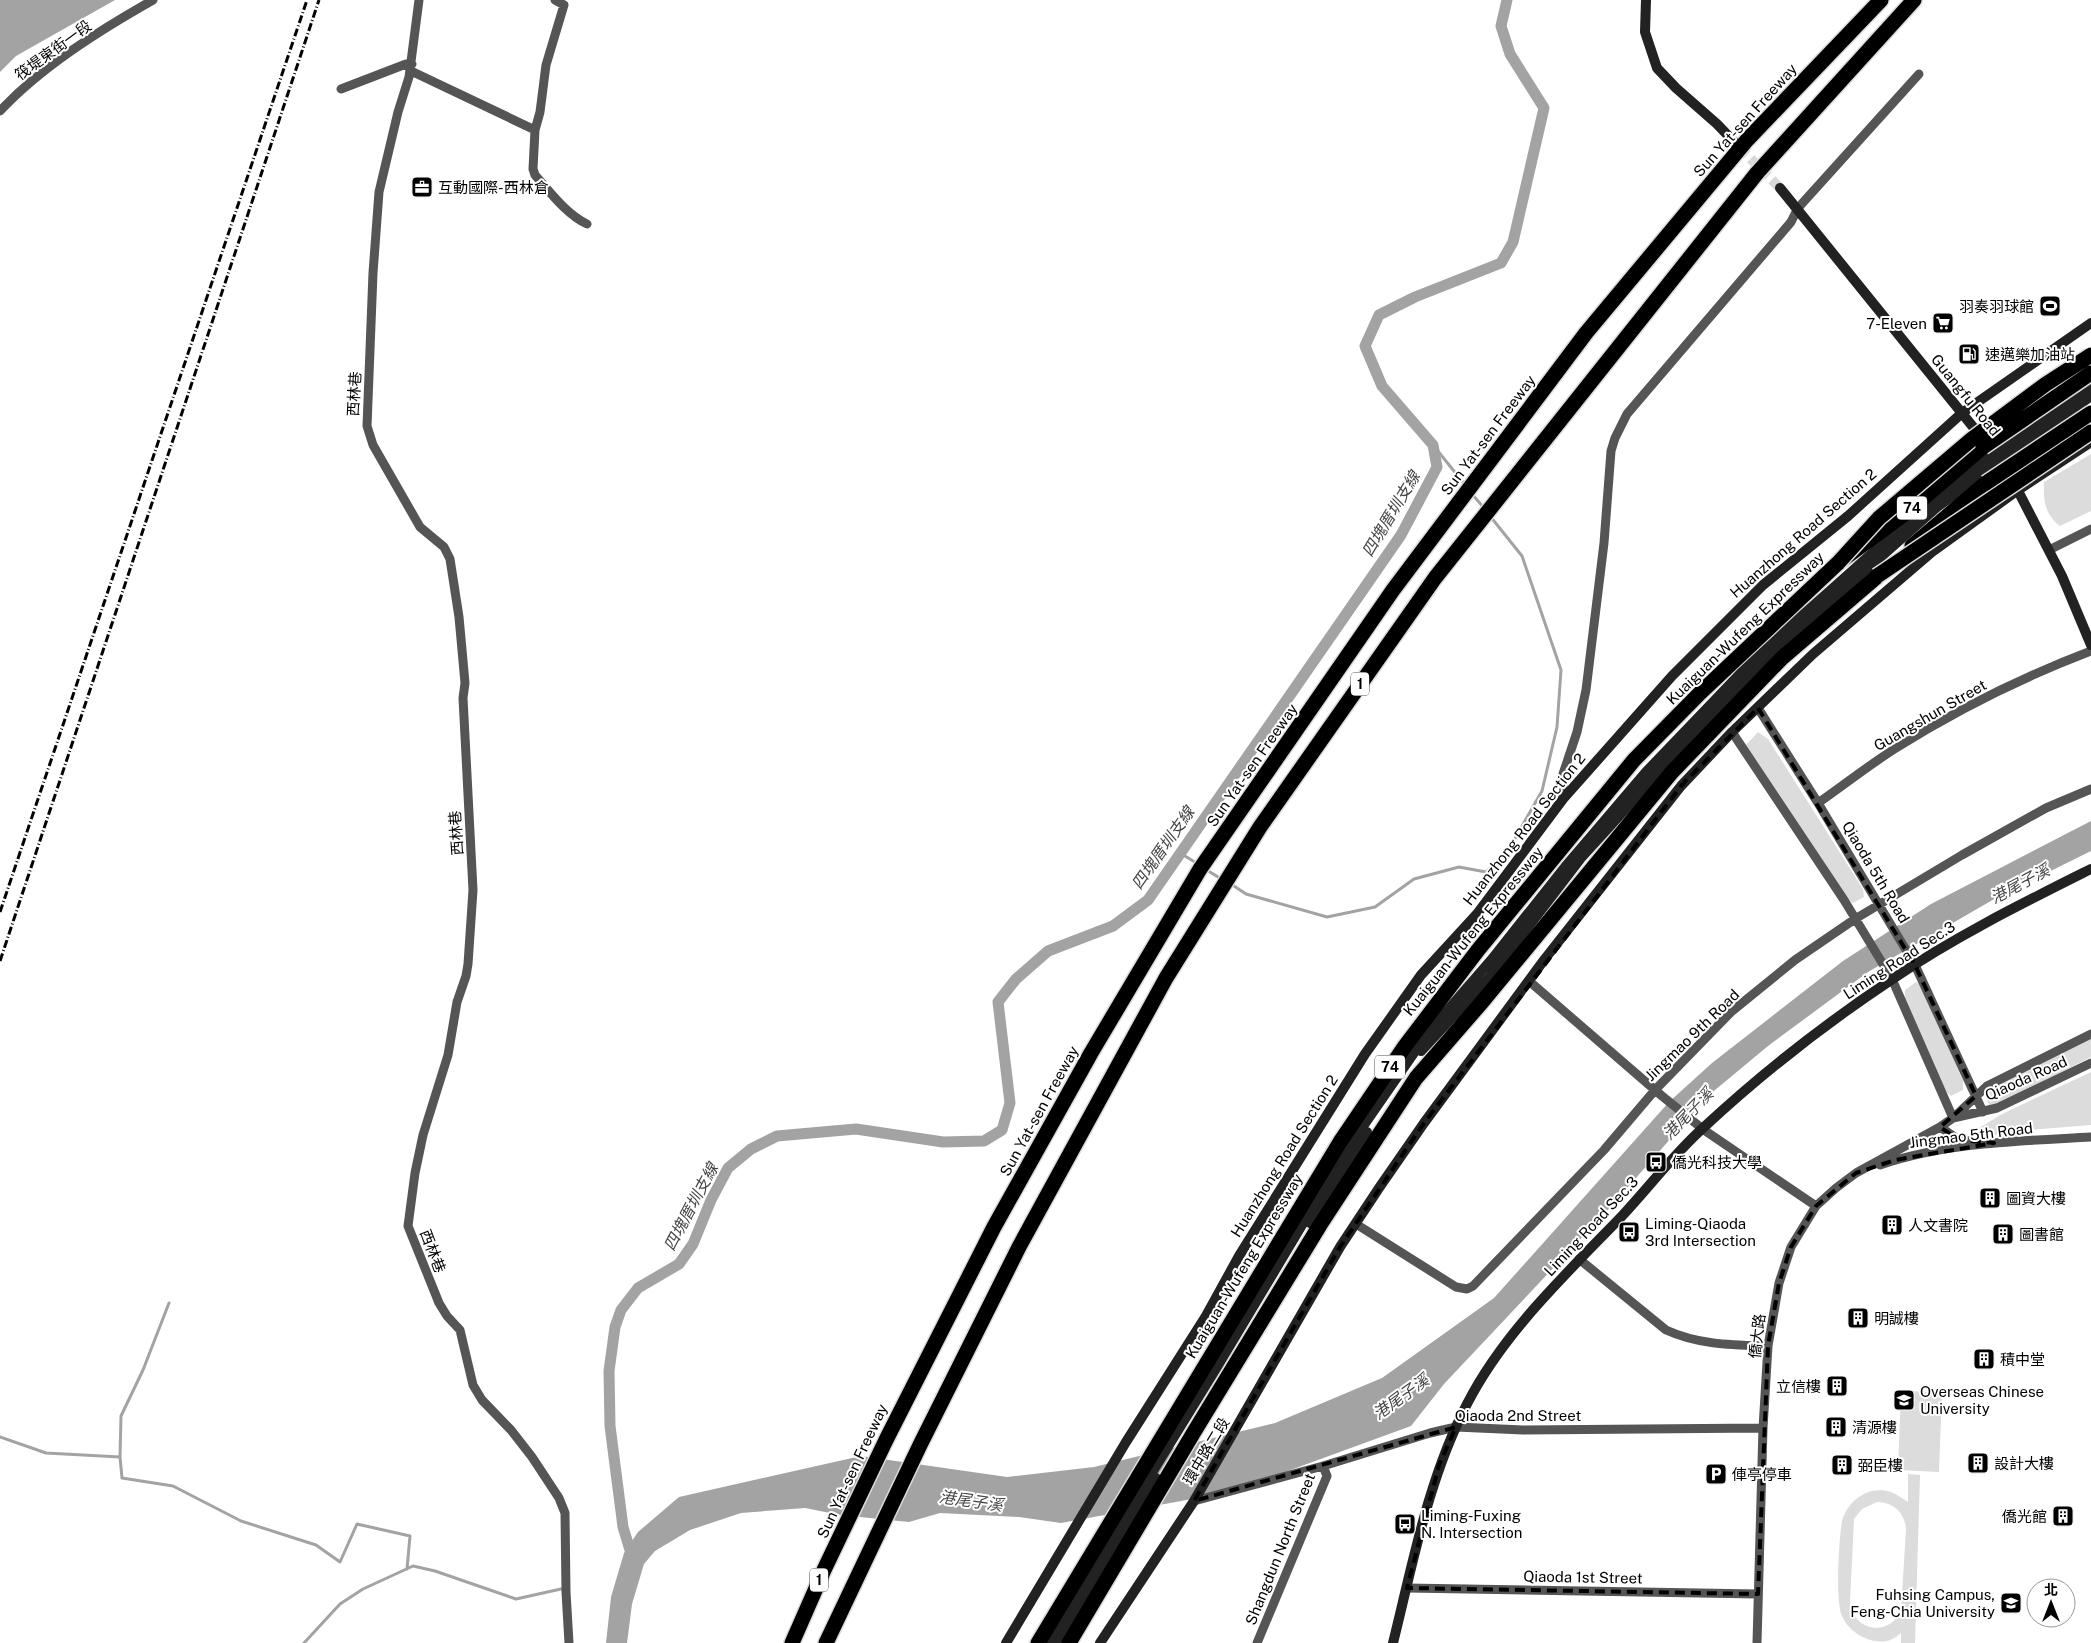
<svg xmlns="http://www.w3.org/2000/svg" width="2091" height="1643" viewBox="0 0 2091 1643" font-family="'Public Sans','Noto Sans TC',sans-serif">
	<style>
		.green { fill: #dcdcdc; fill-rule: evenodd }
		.water { fill: #a3a3a3 }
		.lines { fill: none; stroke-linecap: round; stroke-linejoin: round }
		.stream { stroke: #a3a3a3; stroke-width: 3 }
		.canal { stroke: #a3a3a3; stroke-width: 11 }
		.secondary-tunnel { stroke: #d9d9d9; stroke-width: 10; stroke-dasharray: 10 5; stroke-linecap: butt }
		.highway-casing { stroke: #dbdbdb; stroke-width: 18 }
		.street { stroke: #555; stroke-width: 9 }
		.secondary { stroke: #222; stroke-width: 10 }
		.highway { stroke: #000; stroke-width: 15 }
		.rail { stroke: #000; stroke-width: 3; stroke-dasharray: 8 2.5 1 2.5; stroke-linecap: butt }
		.highway-bridge-casing { stroke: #dbdbdb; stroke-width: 18; stroke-linecap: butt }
		.highway-bridge { stroke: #000; stroke-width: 15 }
		.marked { fill: none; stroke: #000; stroke-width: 4; stroke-dasharray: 10 6; stroke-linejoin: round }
		.labels { text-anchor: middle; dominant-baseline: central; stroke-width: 4; stroke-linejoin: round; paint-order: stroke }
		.shield { fill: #fff; stroke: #4c4c4c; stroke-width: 1 }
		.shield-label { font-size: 14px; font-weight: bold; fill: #000 }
		.street-label { font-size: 15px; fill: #000; stroke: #fff }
		.poi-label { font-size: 15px; fill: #000; stroke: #fff; text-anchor: start }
		.water-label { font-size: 16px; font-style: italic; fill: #444; stroke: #fff }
	</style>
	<rect width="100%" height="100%" fill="#fff"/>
	<path class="green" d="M2091,454V511L2060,526C2045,515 2043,500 2044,482Z
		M1758,732L1768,739L1863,889L1864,897L1853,903L1847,899L1746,745Z
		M1916,982L1922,987L1963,1081V1090L1951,1096L1944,1090L1905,998V990Z
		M2091,1039V1057L1998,1104L1989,1105L1984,1093Z
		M2091,1072V1125L2018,1131L1996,1135L1984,1133L1979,1128L2002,1114Z
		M1901,1391L1942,1392L1939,1472L1898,1470Z
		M1908,1474L1920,1475L1915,1643H1901V1633C1891,1642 1883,1643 1870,1640C1858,1636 1847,1628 1842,1616C1835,1602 1839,1538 1842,1521C1848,1500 1869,1485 1891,1492C1897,1494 1903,1499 1908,1502ZM1877,1502C1893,1502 1905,1513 1906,1529L1901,1610C1890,1638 1852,1631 1850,1602L1854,1519L1862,1509Z"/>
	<path class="water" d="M0,0H115L16,56L0,72Z
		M2091,821V851L1996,898L1868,972L1768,1046L1709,1095L1605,1213L1444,1384L1411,1426L1230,1492L1061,1523L1019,1517L940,1513L909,1522L840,1515L805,1508L741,1513L690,1530L655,1551L644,1564L632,1604L627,1643H606L611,1597L624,1553L638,1532L679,1497L861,1456L1007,1477L1094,1467L1275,1423L1382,1378L1494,1298L1669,1102L1712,1063L1843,961L1931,904Z"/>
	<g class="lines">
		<path class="stream" d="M1433,445L1466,486
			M1471,493L1485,509
			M1180,853L1198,864
			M1205,869L1223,880
			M1231,884L1246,894L1327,917L1375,907L1414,879L1459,867L1486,872L1509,849L1542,791L1557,727L1561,670L1522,556L1490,516
			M169,1303L143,1370L121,1416L120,1457L122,1478L173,1486L241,1521L316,1545L340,1562L357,1524L410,1536L407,1569
			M0,1437L46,1453L120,1457
			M304,1643L340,1604L363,1589L413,1566L435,1571L516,1599L561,1589"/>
		<path class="canal" d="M633,1560L623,1527L610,1426L609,1371L615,1327L621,1310L638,1288L679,1264L693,1244L711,1200L728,1168L751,1149L777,1136L856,1129L943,1142L984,1141L1002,1130L1010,1103L998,1002L1016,979L1048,951L1113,926L1148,900L1401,535L1437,467L1433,445L1382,386L1365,346L1379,315L1415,297L1501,263L1513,242L1544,108L1510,54L1501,26L1507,0"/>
		<path class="secondary-tunnel" d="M1740,148L1780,188"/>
		<g class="highway-casing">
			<path id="highway" d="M1912,546L1986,483
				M792,1643L824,1570L886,1440L994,1227L1091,1053L1200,869L1393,590L1586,333L1747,140L1881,0
				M826,1643L920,1445L1019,1247L1166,978L1260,827L1435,578L1757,173L1914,0
				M1038,1643L1340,1142L1405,1046L1478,950L1634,760L1700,693L1838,563L1906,513L1983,447
				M1069,1643L1194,1432L1320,1225L1416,1078L1482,1002L1672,772L1782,658L1887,568"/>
		</g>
		<path class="street" d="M419,0L409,77L398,112L379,192L373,273L367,426L373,445L420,527L444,547L450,559L459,617L465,683L463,698L473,890L468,964L466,976L457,1002L448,1055L423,1135L415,1173L408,1226L439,1303L447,1316L460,1330L473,1385L482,1400L511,1430L532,1457L559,1498L565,1513L566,1592L569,1643
			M555,0L564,5L546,65L540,112L535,130L533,169L535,175C550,192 567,215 587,224
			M411,71L535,130
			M341,89L406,64H412
			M0,111C41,67 100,30 153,0
			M2049,550L2091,529
			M1758,708L1818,803L1915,965L1983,1112
			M1732,732L1844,900L1892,979L1953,1118
			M1563,799V774L1577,732L1586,690L1604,543L1611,451L1615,438L1627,414L1791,222L1798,208L1919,74
			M1818,803C1844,785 1869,765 1896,748C1958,709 2023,677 2091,651
			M1529,981L1662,1096L1704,1130L1816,1206
			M1953,1118L1997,1108L2091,1063
			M1940,1127L1959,1140L1979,1142
			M1880,1165C1947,1142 2021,1141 2091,1137
			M1356,1224L1456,1287L1467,1289L1473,1286L1604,1150L1655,1090L1731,1012L1795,960L1855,919L1962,855L2046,808L2091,789
			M1579,1259L1666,1330C1699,1345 1732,1345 1768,1346
			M1194,1501L1323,1466L1430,1433L1456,1427L1523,1430L1763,1428
			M1407,1588L1758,1594
			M1257,1643L1327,1476L1323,1466
			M1757,1643L1763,1428L1768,1346L1779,1283L1791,1247L1816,1206L1836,1188L1856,1173L1940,1127L1953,1118L1987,1086L2091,1034"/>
		<path class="secondary" d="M1646,0L1645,32L1657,68L1676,88L1717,124L1740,148
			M1780,188L1982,438
			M2015,485L2062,576L2091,645
			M1421,1051L1489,978L1581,858L1710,716L1794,634L1937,507L2091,396
			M1310,1223L1367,1132
			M1006,1643L1126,1442L1206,1316L1239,1256L1365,1054L1421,975L1477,914L1563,799L1672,676L1763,585L1848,516L1962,413L2091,323
			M1047,1643L1217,1367L1348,1148L1427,1034L1492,959L1565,867L1646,772L1740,674L1804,614L1906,523L1994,454L2091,387
			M1057,1643L1156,1478
			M1100,1643L1194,1501L1340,1247L1379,1188L1424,1123L1544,960L1681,786L1732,732L1813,654L1932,552L2018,490L2091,442
			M1393,1643C1413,1563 1428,1479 1467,1404C1503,1333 1567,1273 1622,1216C1649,1187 1674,1154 1703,1128C1761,1074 1825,1024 1891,980C1954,937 2023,903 2091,869"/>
		<use href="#highway" class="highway"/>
		<path class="rail" d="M0,912L307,0
			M0,961L319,0"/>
		<g class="highway-bridge-casing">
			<path id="highway-bridge" d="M1983,447L2091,373
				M1986,483L2091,413
				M1838,563L1879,518L1972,439L2046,384L2091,355
				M1877,576L2091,432"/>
		</g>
		<use href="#highway-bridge" class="highway-bridge"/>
	</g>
	<path class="marked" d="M1758,708L1915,965L1976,1096L1940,1127L1959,1140L1994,1143L1895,1160L1856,1173L1816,1206L1791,1247L1779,1283L1768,1346L1758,1594L1407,1588L1439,1465L1456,1427L1194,1501L1340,1247L1424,1123L1681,786Z"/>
	<defs>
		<g id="office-square" transform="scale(1.125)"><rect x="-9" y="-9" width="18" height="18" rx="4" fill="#000" stroke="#fff"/><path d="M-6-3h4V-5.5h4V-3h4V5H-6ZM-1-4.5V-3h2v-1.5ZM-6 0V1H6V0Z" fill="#fff"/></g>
		<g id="stadium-square" transform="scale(1.125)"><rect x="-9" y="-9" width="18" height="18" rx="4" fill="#000" stroke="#fff"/><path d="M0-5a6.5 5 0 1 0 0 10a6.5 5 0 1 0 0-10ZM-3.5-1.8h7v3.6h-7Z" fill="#fff"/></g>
		<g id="supermarket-square" transform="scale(1.125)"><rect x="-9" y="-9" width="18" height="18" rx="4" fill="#000" stroke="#fff"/><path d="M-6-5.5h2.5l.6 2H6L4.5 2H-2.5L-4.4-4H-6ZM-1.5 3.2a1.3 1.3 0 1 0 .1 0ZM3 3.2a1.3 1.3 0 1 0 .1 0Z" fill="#fff"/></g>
		<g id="fuel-square" transform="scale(1.125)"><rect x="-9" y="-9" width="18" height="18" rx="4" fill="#000" stroke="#fff"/><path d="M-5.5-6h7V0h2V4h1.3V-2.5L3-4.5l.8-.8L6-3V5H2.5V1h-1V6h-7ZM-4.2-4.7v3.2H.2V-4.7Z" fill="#fff"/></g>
		<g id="bus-square" transform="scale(1.125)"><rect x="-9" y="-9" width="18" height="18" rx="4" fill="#000" stroke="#fff"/><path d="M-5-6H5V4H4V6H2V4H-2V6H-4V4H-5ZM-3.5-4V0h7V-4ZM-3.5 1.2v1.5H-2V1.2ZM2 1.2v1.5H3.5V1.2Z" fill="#fff"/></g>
		<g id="building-square" transform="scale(1.125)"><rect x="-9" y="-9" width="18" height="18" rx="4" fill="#000" stroke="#fff"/><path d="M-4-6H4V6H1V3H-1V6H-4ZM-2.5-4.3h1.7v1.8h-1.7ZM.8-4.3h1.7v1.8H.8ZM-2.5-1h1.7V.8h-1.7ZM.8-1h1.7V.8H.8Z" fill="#fff"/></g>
		<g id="university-square" transform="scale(1.125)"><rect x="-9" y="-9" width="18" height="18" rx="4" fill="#000" stroke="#fff"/><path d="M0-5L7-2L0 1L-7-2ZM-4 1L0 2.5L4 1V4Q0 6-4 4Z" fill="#fff"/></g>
		<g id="parking-square" transform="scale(1.125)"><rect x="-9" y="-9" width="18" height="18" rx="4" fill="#000" stroke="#fff"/><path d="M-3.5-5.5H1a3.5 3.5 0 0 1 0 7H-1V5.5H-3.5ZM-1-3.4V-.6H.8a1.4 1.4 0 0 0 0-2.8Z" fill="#fff"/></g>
	</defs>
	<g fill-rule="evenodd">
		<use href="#office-square" x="422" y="187"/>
		<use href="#stadium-square" x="2050" y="306"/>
		<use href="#supermarket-square" x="1943" y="323"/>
		<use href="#fuel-square" x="1969" y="354"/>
		<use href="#bus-square" x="1656" y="1162"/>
		<use href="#building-square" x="1990" y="1198"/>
		<use href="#building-square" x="1892" y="1225"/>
		<use href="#bus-square" x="1629" y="1232"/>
		<use href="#building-square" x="2003" y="1234"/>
		<use href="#building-square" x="1858" y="1318"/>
		<use href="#building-square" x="1984" y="1359"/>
		<use href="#building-square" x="1837" y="1386"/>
		<use href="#university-square" x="1904" y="1400"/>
		<use href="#building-square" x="1836" y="1427"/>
		<use href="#building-square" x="1978" y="1463"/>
		<use href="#building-square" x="1842" y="1465"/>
		<use href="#parking-square" x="1716" y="1474"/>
		<use href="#building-square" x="2063" y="1516"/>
		<use href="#bus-square" x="1405" y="1524"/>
		<use href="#university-square" x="2011" y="1603"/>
	</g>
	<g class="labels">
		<g class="shield">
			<rect x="1897" y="496.5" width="30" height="23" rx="4"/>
			<rect x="1351" y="672.5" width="18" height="23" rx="4"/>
			<rect x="1375" y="1055.5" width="30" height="23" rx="4"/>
			<rect x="810" y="1568.5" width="18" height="23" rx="4"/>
		</g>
		<g class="shield-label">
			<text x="1912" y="508">74</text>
			<text x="1360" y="684">1</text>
			<text x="1390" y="1067">74</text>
			<text x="819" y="1580">1</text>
		</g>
		<g class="street-label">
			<text transform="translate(53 50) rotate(-36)">筏堤東街一段</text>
			<text transform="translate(1745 120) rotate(-48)">Sun Yat-sen Freeway</text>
			<text transform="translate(354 394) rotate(-87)">西林巷</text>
			<text transform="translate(1966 395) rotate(51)">Guangfu Road</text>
			<text transform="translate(1488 435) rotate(-53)">Sun Yat-sen Freeway</text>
			<text transform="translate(1803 533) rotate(-41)">Huanzhong Road Section 2</text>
			<text transform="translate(1745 628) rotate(-44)">Kuaiguan-Wufeng Expressway</text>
			<text transform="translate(1930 715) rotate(-30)">Guangshun Street</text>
			<text transform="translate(1252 765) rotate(-55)">Sun Yat-sen Freeway</text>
			<text transform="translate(1524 829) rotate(-52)">Huanzhong Road Section 2</text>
			<text transform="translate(456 833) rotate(-94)">西林巷</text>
			<text transform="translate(1876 872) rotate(59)">Qiaoda 5th Road</text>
			<text transform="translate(1473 931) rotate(-51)">Kuaiguan-Wufeng Expressway</text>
			<text transform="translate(1899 960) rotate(-33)">Liming Road Sec.3</text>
			<text transform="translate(1692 1035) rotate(-44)">Jingmao 9th Road</text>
			<text transform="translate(2026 1078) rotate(-24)">Qiaoda Road</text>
			<text transform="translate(1039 1111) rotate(-61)">Sun Yat-sen Freeway</text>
			<text transform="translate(1971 1135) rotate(-7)">Jingmao 5th Road</text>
			<text transform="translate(1284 1156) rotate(-58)">Huanzhong Road Section 2</text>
			<text transform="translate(1591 1226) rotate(-47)">Liming Road Sec.3</text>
			<text transform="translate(433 1251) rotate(69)">西林巷</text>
			<text transform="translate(1244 1266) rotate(-59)">Kuaiguan-Wufeng Expressway</text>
			<text transform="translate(1757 1336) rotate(-83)">僑大路</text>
			<text x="1518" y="1415">Qiaoda 2nd Street</text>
			<text transform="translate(1206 1451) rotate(-59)">環中路二段</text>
			<text transform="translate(852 1471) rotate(-65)">Sun Yat-sen Freeway</text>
			<text transform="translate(1280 1549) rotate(-68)">Shangdun North Street</text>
			<text transform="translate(1583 1577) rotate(1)">Qiaoda 1st Street</text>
		</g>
		<g class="poi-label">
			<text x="438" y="187">互動國際-西林倉</text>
			<text x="2034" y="306" text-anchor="end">羽奏羽球館</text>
			<text x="1927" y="323" text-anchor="end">7-Eleven</text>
			<text x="1985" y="354">速邁樂加油站</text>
			<text x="1672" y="1162">僑光科技大學</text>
			<text x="2006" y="1198">圖資大樓</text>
			<text x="1645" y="1223">Liming-Qiaoda<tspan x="1645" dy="17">3rd Intersection</tspan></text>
			<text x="1908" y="1225">人文書院</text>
			<text x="2019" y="1234">圖書館</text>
			<text x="1874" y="1318">明誠樓</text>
			<text x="2000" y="1359">積中堂</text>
			<text x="1821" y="1386" text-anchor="end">立信樓</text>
			<text x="1920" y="1391">Overseas Chinese<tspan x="1920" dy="17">University</tspan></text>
			<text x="1852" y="1427">清源樓</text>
			<text x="1994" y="1463">設計大樓</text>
			<text x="1858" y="1465">弼臣樓</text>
			<text x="1732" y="1474">俥亭停車</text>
			<text x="1421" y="1515">Liming-Fuxing<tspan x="1421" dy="17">N. Intersection</tspan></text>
			<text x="2047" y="1516" text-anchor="end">僑光館</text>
			<text x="1995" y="1594" text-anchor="end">Fuhsing Campus,<tspan x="1995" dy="17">Feng-Chia University</tspan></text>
		</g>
		<g class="water-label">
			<text transform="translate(1391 514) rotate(-59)">四塊厝圳支線</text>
			<text transform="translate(1163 848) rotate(-55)">四塊厝圳支線</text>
			<text transform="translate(2020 884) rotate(-28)">港尾子溪</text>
			<text transform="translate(1688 1114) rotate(-46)">港尾子溪</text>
			<text transform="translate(691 1207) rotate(-62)">四塊厝圳支線</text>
			<text transform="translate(1401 1397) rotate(-36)">港尾子溪</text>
			<text transform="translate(971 1501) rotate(8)">港尾子溪</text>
		</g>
	</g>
	<g transform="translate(2051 1603)"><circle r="24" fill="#ffffff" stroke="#999999"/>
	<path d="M0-4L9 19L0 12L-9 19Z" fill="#000000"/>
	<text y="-8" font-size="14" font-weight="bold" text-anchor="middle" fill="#000000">北</text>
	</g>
</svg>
